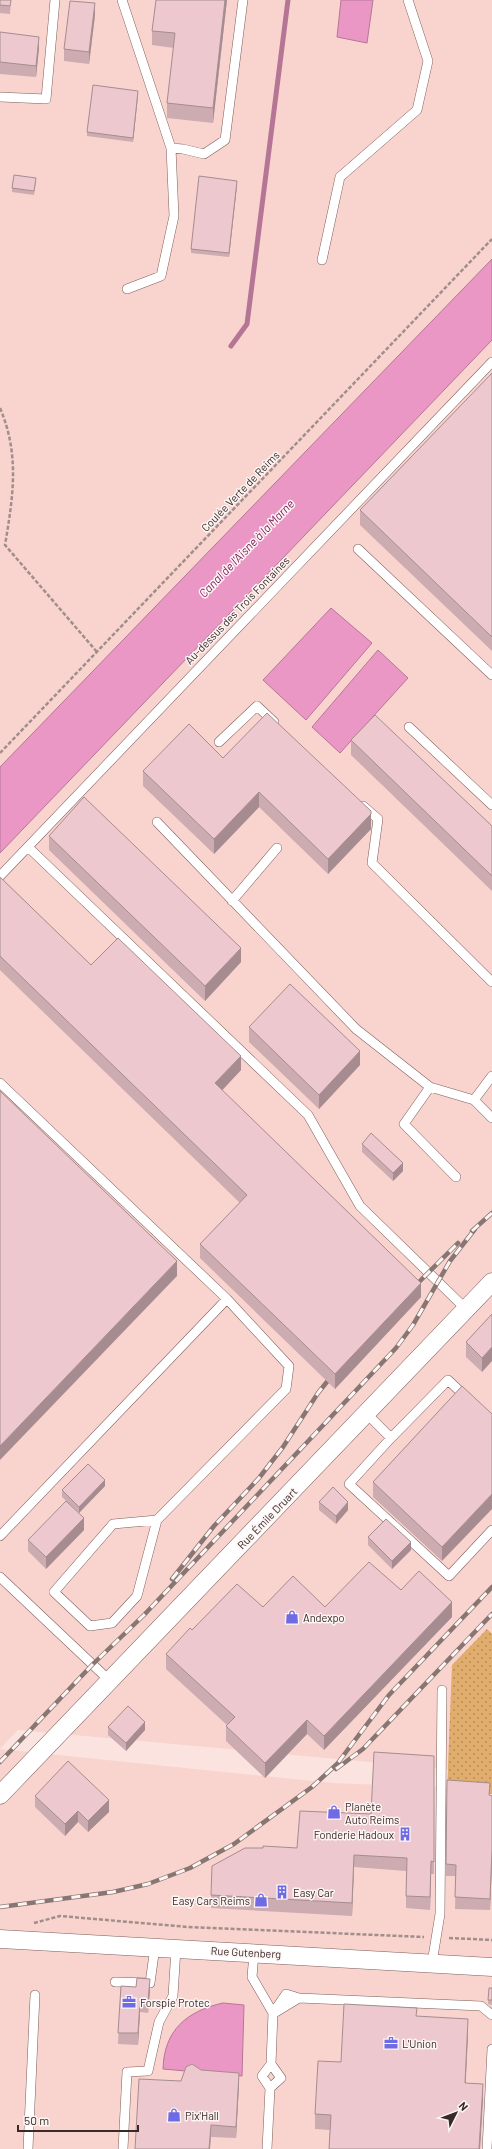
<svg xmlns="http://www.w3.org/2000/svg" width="492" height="2149" viewBox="0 0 492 2149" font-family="Barlow,sans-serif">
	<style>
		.built { fill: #f9d4ce }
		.grass { fill: url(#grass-dots) }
		.water { fill: #ea97c5; stroke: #b57696 }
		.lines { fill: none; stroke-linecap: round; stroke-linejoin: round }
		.stream { stroke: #b57696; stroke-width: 5 }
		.service-casing { stroke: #7e5e59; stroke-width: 10 }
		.minor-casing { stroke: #7e5e59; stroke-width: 19 }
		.path { stroke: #a18e8b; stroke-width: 2.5; stroke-dasharray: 4 2; stroke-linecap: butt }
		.service { stroke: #fff; stroke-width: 9 }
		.minor { stroke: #fff; stroke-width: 18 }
		.rail-casing { stroke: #887673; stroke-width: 4.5 }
		.rail { stroke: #fdf5f4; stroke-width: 3; stroke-dasharray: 9; stroke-linecap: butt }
		.wall { fill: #ccacb1 }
		.shaded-wall { fill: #a68c90 }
		.building { fill: #edc8ce; stroke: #a68c90 }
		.labels { text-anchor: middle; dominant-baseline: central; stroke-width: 3; stroke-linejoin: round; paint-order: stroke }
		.street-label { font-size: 11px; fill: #382a28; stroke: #fdf5f4 }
		.poi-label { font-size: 11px; fill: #382a28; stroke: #fdf5f4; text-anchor: start }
		.water-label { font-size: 12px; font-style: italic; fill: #7b1b59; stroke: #fdf5f4 }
	</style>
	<defs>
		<pattern id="grass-dots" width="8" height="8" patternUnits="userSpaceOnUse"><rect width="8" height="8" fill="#e0ad6c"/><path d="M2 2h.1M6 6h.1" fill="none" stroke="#b78d59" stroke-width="1.8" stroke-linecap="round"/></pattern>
	</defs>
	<rect width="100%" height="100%" fill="#fbe4e0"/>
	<path class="built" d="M0,0H492V1773L18,1730L0,1749L333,1783L492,1789V2149H0Z"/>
	<path class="grass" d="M487,1629L492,1634V1794L447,1791L452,1665Z"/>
	<path class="water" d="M341,0H373L367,43L337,37Z
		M492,259V340L0,853V767Z
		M331,608L372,643L306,720L263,680Z
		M378,650L408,678L340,753L312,727Z
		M223,2003L244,2005L242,2076L163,2069C164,2030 187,2011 223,2003Z"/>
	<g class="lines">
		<path class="stream" d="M231,346L247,324L288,0"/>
		<g class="service-casing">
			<path id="service" d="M122,0L171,148L174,216L161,276L127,289
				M0,97L46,99L55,0
				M171,148L183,149L204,154L225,140L243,0
				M322,260L340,177L417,110L428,61L408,0
				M358,549L492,675
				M409,727L492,805
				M219,742L257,706L274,722
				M363,806L378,819L372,863L492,982
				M157,822L356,1029L430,1087L474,1100
				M28,847L308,1115L360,1206L466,1309
				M0,876L492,362
				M232,901L277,848
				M492,1076L474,1100L492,1118
				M0,1083L227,1299L289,1366L286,1389L157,1520L137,1596L112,1623L90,1626L54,1592L113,1524L157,1520
				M430,1087L404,1124L456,1177
				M467,1398L448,1380L391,1438L349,1484L449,1576L492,1530
				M367,1414L391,1438
				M0,1536L227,1299
				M0,1577L110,1681
				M254,1953L252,1977L273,2013L271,2064L262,2076L270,2088L267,2149
				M432,1963L440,1914L442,1690
				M115,1982L150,1983L155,1947
				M276,2012L299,1998
				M273,2013L286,1994L299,1998L481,2006L492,2015
				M270,2088L281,2078L271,2064
				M28,2149L35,1995
				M123,2149L127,2072L148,2071L159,2022L173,1996L176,1948
				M487,2149L492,2049"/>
		</g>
		<g class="minor-casing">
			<path id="minor" d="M0,1795L492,1282
				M0,1939L492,1967"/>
		</g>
		<path class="path" d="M0,408C20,455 13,497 5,545L97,652
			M0,753L492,239
			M34,1923L60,1916L188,1927L424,1937
			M449,1938L492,1940"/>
		<use href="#service" class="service"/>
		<use href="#minor" class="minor"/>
		<g class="rail-casing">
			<path id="rail" d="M472,1231L492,1213
				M411,1290L458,1243
				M172,1579L214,1526L259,1478L283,1447L318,1393L334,1373
				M0,1762L93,1664L144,1615L396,1348L413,1325L450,1261L475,1229
				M336,1769L363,1749L492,1614
				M0,1907L113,1892L148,1884L190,1868L234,1844L312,1787L337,1764L389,1695L492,1587"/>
		</g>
		<use href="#rail" class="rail"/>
	</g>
	<path class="wall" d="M0,0H11L10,14L0,13Z
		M227,0L213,123L167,118V103L174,48L152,45V31Z
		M95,15L89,64L64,61V49Z
		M0,32L39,48L36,77L0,74Z
		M138,95L133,142L87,136V132Z
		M36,182L34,195L12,192V188Z
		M237,185L229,257L191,253V249Z
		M492,373V651L360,525V510Z
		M351,740L492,826V891L351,755Z
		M223,758L371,825V829L328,874L259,807L214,854L143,786V771Z
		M49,836L241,962L205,1001L49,850Z
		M0,877L91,965L241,1070L222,1090L421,1297L335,1389L200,1258V1244L240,1203L0,970Z
		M249,1027L360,1065L319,1109L249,1042Z
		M362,1144L403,1171L393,1181L362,1152Z
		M492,1314L482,1372L466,1357V1342Z
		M462,1386L442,1561L373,1497V1482Z
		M105,1486L79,1513L62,1497V1490Z
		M319,1502L348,1510L336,1524L319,1510Z
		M84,1530L46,1569L28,1551V1540Z
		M368,1537L411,1550L392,1569L368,1545Z
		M401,1590L452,1617L324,1750L307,1734L265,1778L226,1741V1726L227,1725L166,1669V1654L192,1630L263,1607H325Z
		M108,1727L145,1730L126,1751L108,1735Z
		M434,1756V1874H431L430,1910L406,1908V1871L354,1867L352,1916L211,1908V1895L263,1848H297L371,1814Z
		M447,1780L492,1796V1861L490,1910L455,1909L456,1876H446Z
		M35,1796L109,1812L88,1832L78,1822L65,1836L35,1807Z
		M121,1986L150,1990L148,2013L140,2012L138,2045L118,2044Z
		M489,1988H492V2005L488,2004Z
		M417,2016L468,2034L465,2083L483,2099L480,2149H329L330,2130L315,2129V2114L341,2062Z
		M201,2070L239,2084L236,2138L211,2137L210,2149H135L181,2081Z"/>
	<path class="shaded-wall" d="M225,0H227L213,123V108Z
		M95,3V15L89,64V52Z
		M39,37V48L36,77V66Z
		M138,91V95L133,142V138Z
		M237,181V185L229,257V253Z
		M259,792V807L214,854V839Z
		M371,811V829L328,874V859Z
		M241,948V962L205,1001V986Z
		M360,1051V1065L319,1109V1095Z
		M241,1056V1070L215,1098V1083Z
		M403,1163V1171L393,1181V1173Z
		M177,1261V1276L0,1460V1446Z
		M421,1283V1297L335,1389V1374Z
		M492,1347V1361L482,1372V1358Z
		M105,1480V1486L79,1513V1507Z
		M492,1494V1509L442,1561V1547Z
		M348,1502V1510L336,1524V1516Z
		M84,1518V1530L46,1569V1557Z
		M411,1542V1550L392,1569V1561Z
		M452,1602V1617L324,1750V1736Z
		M307,1720V1734L265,1778V1763Z
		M145,1722V1730L126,1751V1743Z
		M109,1800V1812L88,1832V1821Z
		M78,1811V1822L65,1836V1824Z
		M492,1849V1861L490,1910V1899Z
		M354,1855V1867L352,1916V1903Z
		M431,1861V1874L430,1910V1897Z
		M150,1979V1990L148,2013V2001Z
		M140,2001V2012L138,2045V2033Z
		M468,2019V2034L465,2098V2083Z
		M239,2073V2084L236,2138V2127Z
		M483,2084V2099L480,2149H479Z
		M211,2125L210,2149H209Z"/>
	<path class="building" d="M0,0H11L10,6L0,5Z
		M156,0H225L213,108L167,103L175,33L152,31Z
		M70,1L95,3L89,52L64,49Z
		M0,32L39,37L36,66L0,62Z
		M93,85L138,91L133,138L87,132Z
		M14,175L36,178L34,191L12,188Z
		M199,176L237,181L229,253L191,249Z
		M492,373V637L360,510Z
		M267,713L371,811V814L328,859L259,792L214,839L143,771L189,724L223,758Z
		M375,715L492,826V876L351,740Z
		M84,797L241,948L205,986L49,836Z
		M0,877L91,965L118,938L241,1056L215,1083L421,1283L335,1374L200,1244L247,1195L0,956Z
		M290,984L360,1051L319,1095L249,1027Z
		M0,1091L177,1261L0,1446Z
		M371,1133L403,1163L393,1173L362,1144Z
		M492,1314V1347L482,1358L466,1342Z
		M462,1386L492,1414V1494L442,1547L373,1482Z
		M88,1464L105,1480L79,1507L62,1490Z
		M333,1487L348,1502L336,1516L319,1502Z
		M66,1501L84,1518L46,1557L28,1540Z
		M386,1519L411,1542L392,1561L368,1537Z
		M369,1562L401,1590L419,1571L452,1602L324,1736L307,1720L265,1763L226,1726L235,1717L166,1654L190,1628L192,1630L237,1584L263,1607L293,1576L325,1607Z
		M128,1706L145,1722L126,1743L108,1727Z
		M374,1752L434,1756V1862L431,1861L430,1897L406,1896L407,1858L354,1855L352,1903L211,1895L212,1866L245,1848H263V1846L297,1848L300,1811L371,1814Z
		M68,1761L109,1800L88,1821L78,1811L65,1824L35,1796Z
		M447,1780L490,1783L489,1795L492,1796V1849L490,1899L455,1897L456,1865L446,1864Z
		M137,1978L150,1979L148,2001H140L138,2033H118L121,1986L136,1987Z
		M489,1988H492V2000H488Z
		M344,2004L417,2008L416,2016L468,2019L465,2083L483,2084L479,2149H329L331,2115L315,2114L318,2061L341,2062Z
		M192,2064L201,2070L239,2073L236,2127L211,2125L209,2149H135L139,2079L181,2081L186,2067Z"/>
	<defs>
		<g id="shop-bare" transform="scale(1.08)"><path d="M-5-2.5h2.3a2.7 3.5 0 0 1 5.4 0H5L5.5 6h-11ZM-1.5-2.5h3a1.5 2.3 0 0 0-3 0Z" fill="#6f6be5" stroke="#fdf5f4" stroke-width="2.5" paint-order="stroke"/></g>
		<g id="building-bare" transform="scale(1.08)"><path d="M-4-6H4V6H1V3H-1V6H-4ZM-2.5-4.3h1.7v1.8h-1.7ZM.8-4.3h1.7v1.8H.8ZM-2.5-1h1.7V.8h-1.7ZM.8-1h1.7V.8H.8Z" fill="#6f6be5" stroke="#fdf5f4" stroke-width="2.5" paint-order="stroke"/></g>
		<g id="office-bare" transform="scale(1.08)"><path d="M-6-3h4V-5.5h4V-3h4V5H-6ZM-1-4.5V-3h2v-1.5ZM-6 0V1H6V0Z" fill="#6f6be5" stroke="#fdf5f4" stroke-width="2.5" paint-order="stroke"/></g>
	</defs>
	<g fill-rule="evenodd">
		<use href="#shop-bare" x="292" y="1617"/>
		<use href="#shop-bare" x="334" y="1812"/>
		<use href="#building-bare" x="405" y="1834"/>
		<use href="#building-bare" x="282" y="1892"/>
		<use href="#shop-bare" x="261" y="1900"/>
		<use href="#office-bare" x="129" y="2002"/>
		<use href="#office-bare" x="391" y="2043"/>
		<use href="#shop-bare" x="174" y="2115"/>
	</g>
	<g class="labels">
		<g class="street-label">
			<text transform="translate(240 491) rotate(-46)">Coulée Verte de Reims</text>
			<text transform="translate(237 610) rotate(-46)">Au-dessus des Trois Fontaines</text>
			<text transform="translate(267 1518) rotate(-46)">Rue Émile Druart</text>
			<text transform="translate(246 1952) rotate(3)">Rue Gutenberg</text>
		</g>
		<g class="poi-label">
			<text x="303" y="1617">Andexpo</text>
			<text x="345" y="1806">Planète<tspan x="345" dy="13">Auto Reims</tspan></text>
			<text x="394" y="1834" text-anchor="end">Fonderie Hadoux</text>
			<text x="293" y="1892">Easy Car</text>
			<text x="250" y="1900" text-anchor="end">Easy Cars Reims</text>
			<text x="140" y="2002">Forspie Protec</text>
			<text x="402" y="2043">L'Union</text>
			<text x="185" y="2115">Pix'Hall</text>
		</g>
		<g class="water-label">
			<text transform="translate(246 548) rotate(-46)">Canal de l'Aisne à la Marne</text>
		</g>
	</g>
	<g transform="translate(456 2113) rotate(48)" stroke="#fdf5f4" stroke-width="3" paint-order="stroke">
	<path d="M0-3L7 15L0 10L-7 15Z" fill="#382a28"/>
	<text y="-6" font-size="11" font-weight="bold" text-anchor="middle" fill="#382a28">N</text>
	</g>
	<path d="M18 2125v6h120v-6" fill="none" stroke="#382a28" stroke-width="2"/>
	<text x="24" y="2125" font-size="12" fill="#382a28" stroke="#fdf5f4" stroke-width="3" paint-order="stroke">50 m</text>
</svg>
